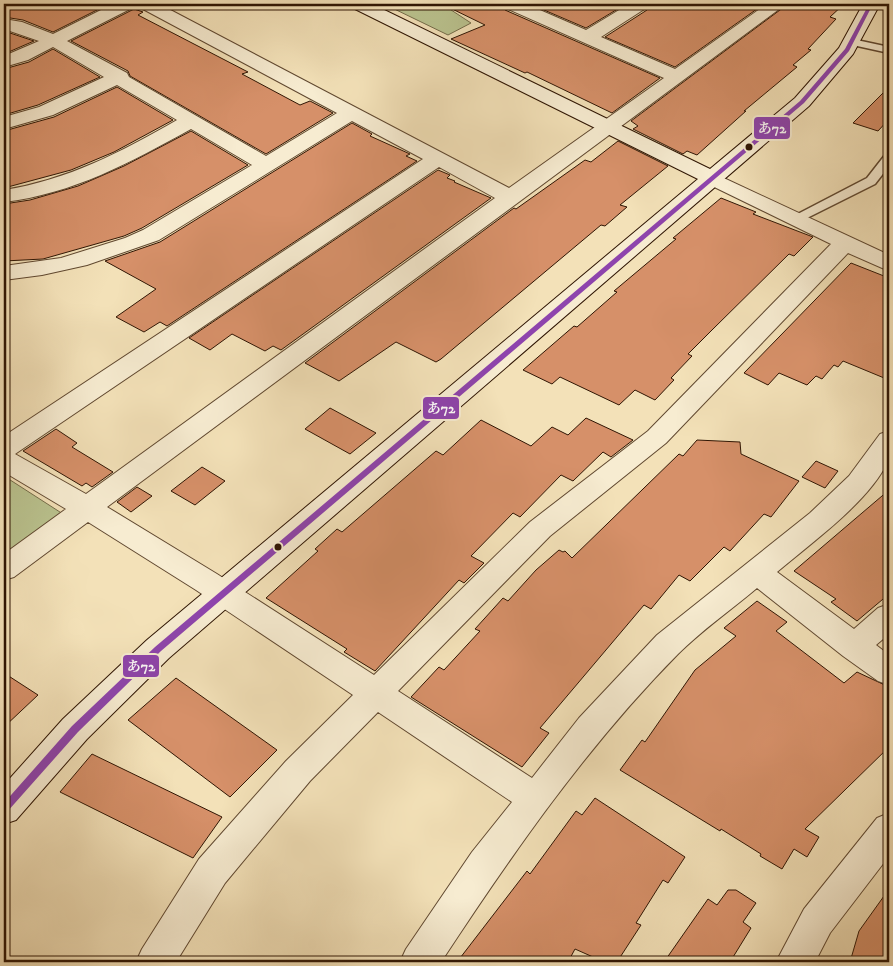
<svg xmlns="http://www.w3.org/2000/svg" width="893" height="966" viewBox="0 0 893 966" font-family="'IM FELL DW Pica','Noto Serif JP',serif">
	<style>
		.green { fill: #bac38f; stroke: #746c49 }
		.building { fill: #d69069; stroke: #2f1503 }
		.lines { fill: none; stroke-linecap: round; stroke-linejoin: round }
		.lane-casing { stroke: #604830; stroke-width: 3 }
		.street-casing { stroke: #604830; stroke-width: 2 }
		.secondary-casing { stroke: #2f1503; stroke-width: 2 }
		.lane { fill: #f7ecd1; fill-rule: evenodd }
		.street { fill: #f7ecd1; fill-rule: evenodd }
		.secondary { fill: #f7ecd1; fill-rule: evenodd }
		.bus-1-casing { stroke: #f7ecd1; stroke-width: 3 }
		.bus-1 { fill: #8e44ad; fill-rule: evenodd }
		.bus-dot { fill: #2f1503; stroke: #f7ecd1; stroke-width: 2 }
		.line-badge { stroke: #f7ecd1; stroke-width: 2 }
		.badge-label { font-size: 14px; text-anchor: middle; font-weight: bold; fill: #fff }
	</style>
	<rect width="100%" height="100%" fill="#f3e1b8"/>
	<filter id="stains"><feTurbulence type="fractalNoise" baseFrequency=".004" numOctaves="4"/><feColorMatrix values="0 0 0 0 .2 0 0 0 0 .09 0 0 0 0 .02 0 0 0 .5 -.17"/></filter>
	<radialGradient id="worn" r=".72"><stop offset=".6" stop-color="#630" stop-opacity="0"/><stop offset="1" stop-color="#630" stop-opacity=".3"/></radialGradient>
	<path class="green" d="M384,4H442L471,23L448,35Z
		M4,476L63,514L4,559Z"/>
	<path class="building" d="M4,4H109L53,32L23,20L4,17Z
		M442,4H502L505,10L660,78L612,113L527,72L525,73L451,39L485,25Z
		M530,4H626L586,28Z
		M650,4H764L675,67L605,37L647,10Z
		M788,4H844L830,17L836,19L808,49L811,50L793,65L797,67L744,111H746L697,155L687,151L683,154L633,129L638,126L631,121Z
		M134,9L143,12L138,15L248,72L242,74L300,105L310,101L333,113L266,154L130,76L128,71L71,41Z
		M4,31L34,41L4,54Z
		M53,49L100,77L38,105L4,115V69L29,62Z
		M117,87L173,120L114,152L71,170L4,188V131L54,117Z
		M889,87V119L878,131L853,123Z
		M352,123L372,134L370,136L410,154L406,156L417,161L167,326L160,322L144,332L116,317L156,289L105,261L160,242Z
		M191,131L248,165L142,228L124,236L43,259L4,261V204L30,200L78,186L124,166Z
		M618,141L668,166L620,205L627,207L605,226L601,225L441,359L436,362L396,342L339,381L305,363L514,208L516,209L585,160L591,162Z
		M438,170L450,175L447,178L455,181L454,182L491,198L281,350L273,346L265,351L232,334L210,350L189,338Z
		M721,198L756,212L753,214L813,237L794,256L789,254L712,330L688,354L692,356L671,378L674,380L655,400L635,390L619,405L560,377L552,384L523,370L574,326L577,327L617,292L614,291L676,239L673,238Z
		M851,263L889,278V380L843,361L838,367L834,365L822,379L816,376L807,385L779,373L768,385L744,373Z
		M330,408L376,433L350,454L305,429Z
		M586,418L633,440L611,457L603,452L573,481L561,475L520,517L513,513L471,556L484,563L464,583L459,580L375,671L344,652L347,649L266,598L318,551L315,549L337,529L342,532L436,451L443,455L481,420L531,446L552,427L568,435Z
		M56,429L77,443L72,447L113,472L92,487L86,483L82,486L23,451Z
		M697,440L740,442L741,454L799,481L771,517L764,514L730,551L724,547L690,581L679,575L651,609L644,605L540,728L549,733L522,767L411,697L439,667L444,670L480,631L475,629L503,598L508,601L536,570L559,550L563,552L565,551L572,558L679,454L683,456Z
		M816,461L838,471L825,488L802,477Z
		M202,467L225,481L195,505L171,491Z
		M137,487L152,496L131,512L117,502Z
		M889,490V594L857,621L831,602L836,599L794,571Z
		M757,601L787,622L776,631L844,683L857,672L889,687V747L805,829L819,837L807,857L794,849L782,869L760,856L761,854L721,829L720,831L620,770L642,740L645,742L695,670L736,636L724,628Z
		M4,673L38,695L4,727Z
		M176,678L277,750L230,797L128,720Z
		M92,754L222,817L193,858L60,792Z
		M595,798L685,857L668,883L663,880L636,923L641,925L617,962L593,957L575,949L568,962H457L527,871L530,874L576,811L582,815Z
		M889,889V962H850L859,931Z
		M728,890H736L756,903L743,922L751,928L730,962H664L708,899L717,905Z"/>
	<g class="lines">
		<g class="lane-casing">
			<path id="lane" d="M852,39L889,47V53L848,44L847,42Z
				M889,154V166L875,184L801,221L796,222L790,218L867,178L885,155Z"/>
		</g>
		<g class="street-casing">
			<path id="street" d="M113,4H135L132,8L67,41L127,73L129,77L266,156L337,113L141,8L139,4H159L509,188L664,78L506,8L504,4H526L586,30L629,4H648L646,8L601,37L675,69L767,4H786L107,507L217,574L374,675L530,522L648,431L831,244L706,183L703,179L706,175L713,173L889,255V271L848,253L666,443L550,536L398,691L532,778L579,718L657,635L810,513L849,476L880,434L889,431C890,439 892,454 888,461C869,502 811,543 777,572L854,629L878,608L889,604V634L876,645L889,655V685L878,681L843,656L757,588C731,610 702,630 678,654C587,746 512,854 441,962H400L406,949L472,852L512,802L378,712L310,781L225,883L176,962H136L142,949L199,859L286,761L353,695L196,590L88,522L14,577L4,580V554L66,509L4,472V436L423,159L352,121L159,240L87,265L42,275L4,280V266L61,258L125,238L143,230L252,165L191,129C131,162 73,194 4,202V190C68,180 121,152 177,120L117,85L53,115L4,129V117L39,107L104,77L53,47L28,60L4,67V56L39,41L4,29V19L22,22L53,34ZM439,167L495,198L86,494L15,454Z
				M889,813V856L830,933L815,962H776L804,909L877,818Z"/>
		</g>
		<g class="secondary-casing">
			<path id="secondary" d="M350,4H372L710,169L795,98L839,48L863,4H880L853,54L809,106L169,658L87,739L16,820L4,824V785L63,719L147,640L698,179L353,8Z"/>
		</g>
		<use href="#lane" class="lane"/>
		<use href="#street" class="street"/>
		<use href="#secondary" class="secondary"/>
		<g class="bus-1-casing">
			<path id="bus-1" d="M869,4H873L849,51L804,103L161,651L78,732L7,812L4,813V803L72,726L155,647L800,101L845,49Z"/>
		</g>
		<use href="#bus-1" class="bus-1"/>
	</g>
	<g class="bus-dot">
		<circle cx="749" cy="147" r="4.5"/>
		<circle cx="278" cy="547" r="4.5"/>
	</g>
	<g class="line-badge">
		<rect x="753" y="116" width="38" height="24" rx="5" fill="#8e44ad"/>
		<rect x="422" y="396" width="38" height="24" rx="5" fill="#8e44ad"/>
		<rect x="122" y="654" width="38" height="24" rx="5" fill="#8e44ad"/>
	</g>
	<g class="badge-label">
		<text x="772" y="133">あ72</text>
		<text x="441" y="413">あ72</text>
		<text x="141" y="671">あ72</text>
	</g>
	<rect width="893" height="966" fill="none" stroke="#f3e1b8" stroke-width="20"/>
	<rect x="5" y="5" width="883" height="956" fill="none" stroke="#2f1503" stroke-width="2.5"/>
	<rect x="10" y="10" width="873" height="946" fill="none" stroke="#2f1503"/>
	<rect width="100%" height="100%" filter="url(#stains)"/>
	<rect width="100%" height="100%" fill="url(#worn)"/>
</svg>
